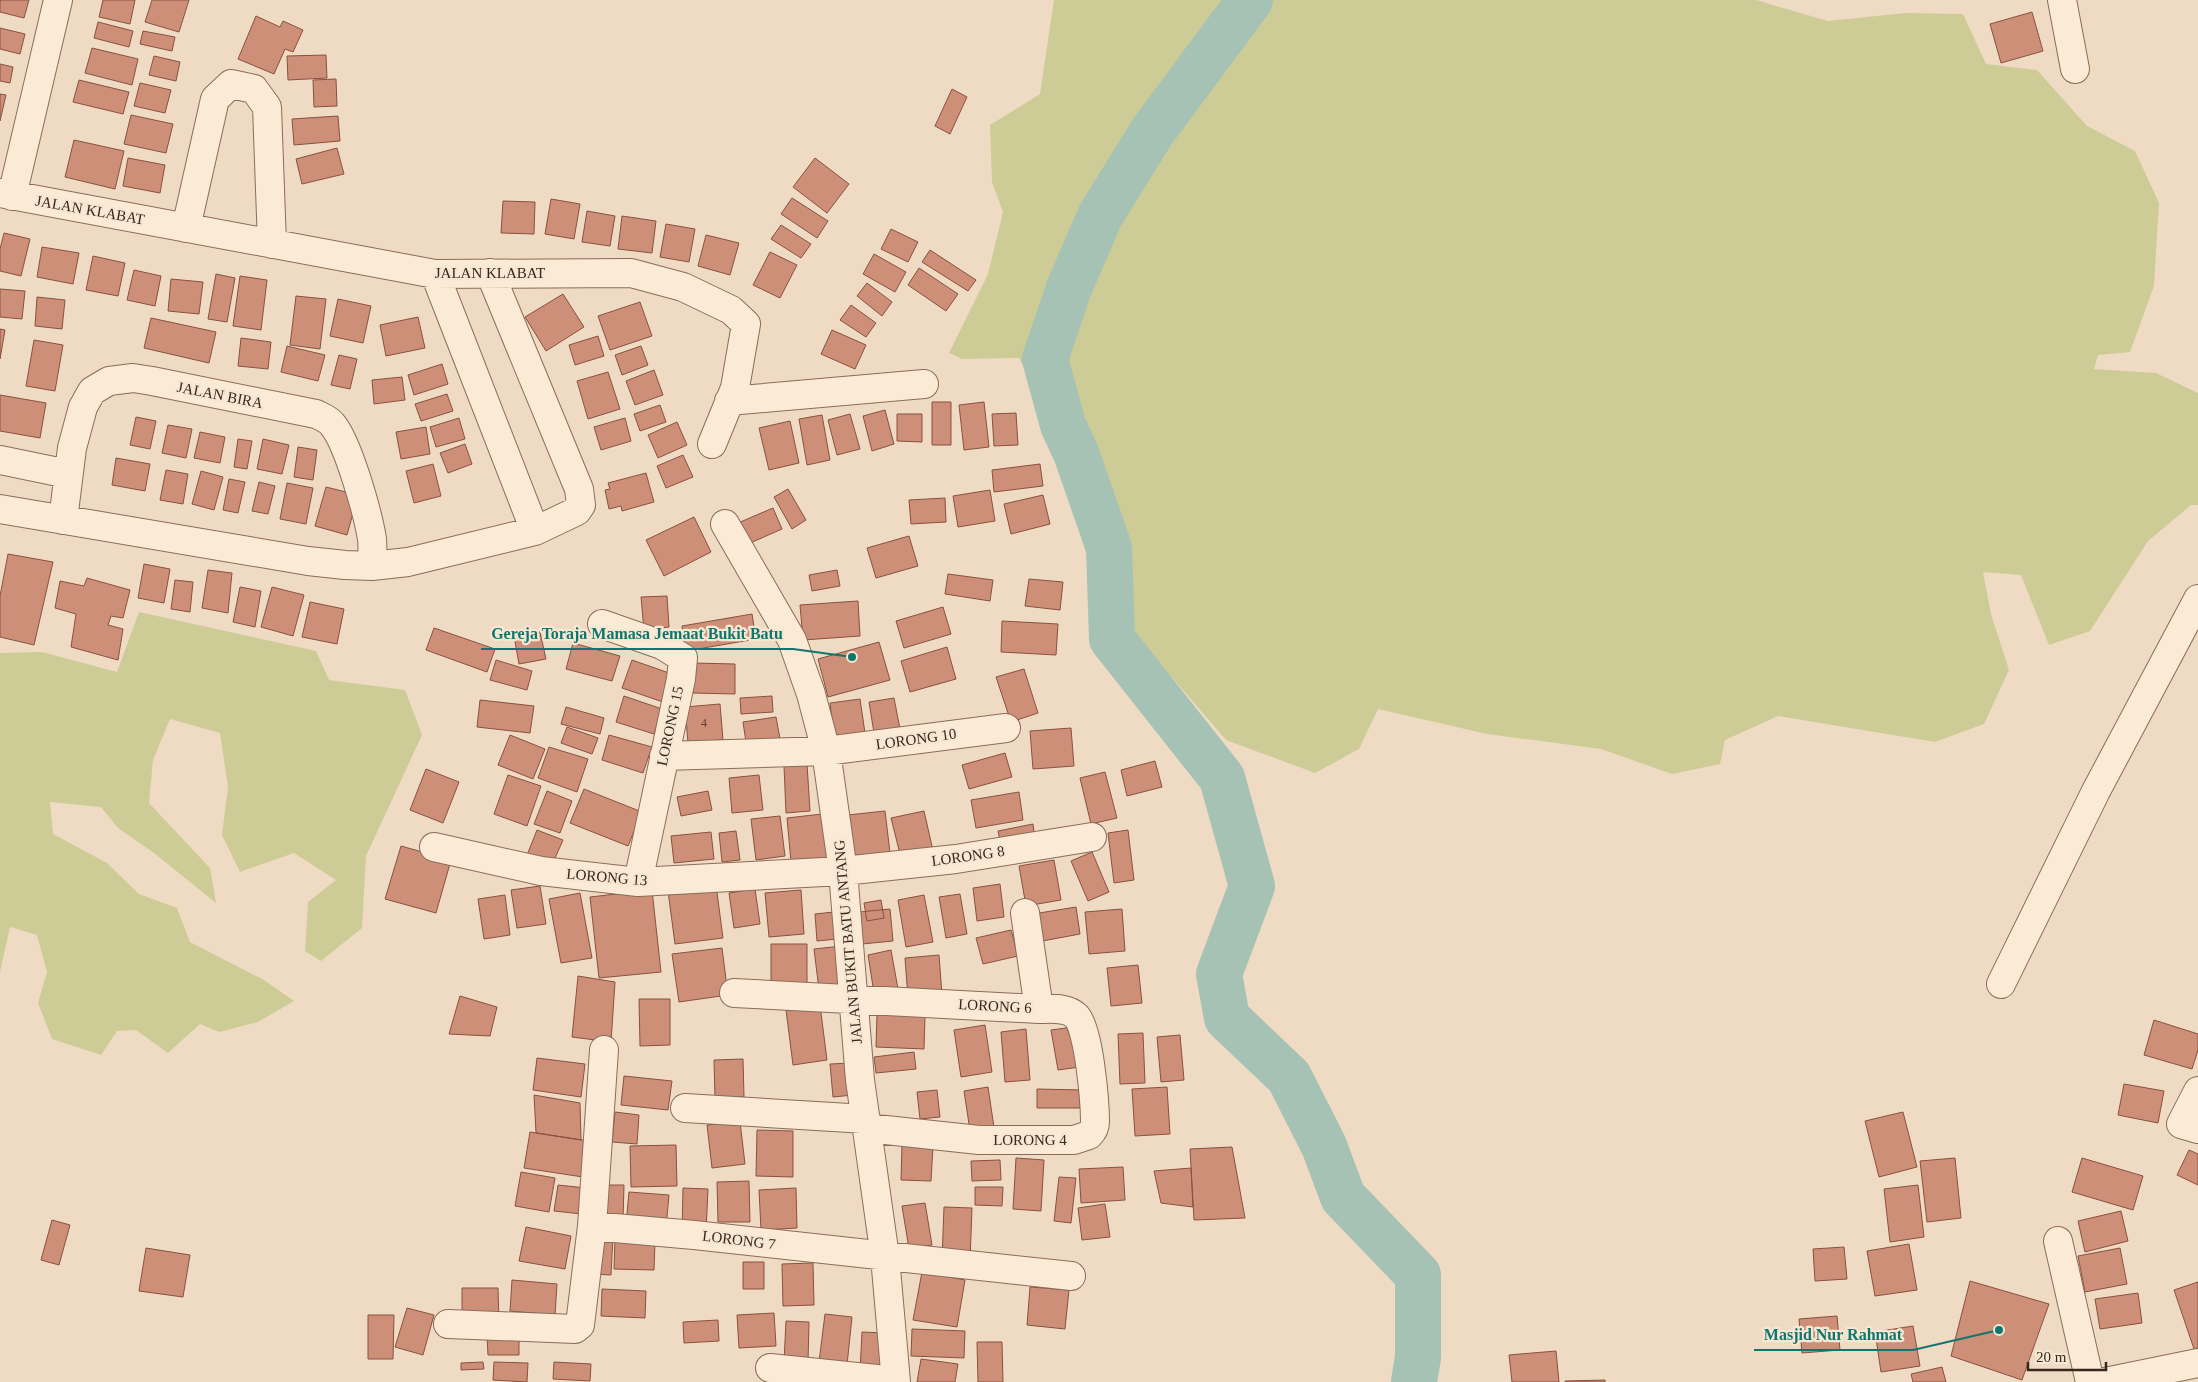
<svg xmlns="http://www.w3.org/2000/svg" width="2198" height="1382" viewBox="0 0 2198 1382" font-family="Georgia,serif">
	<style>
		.green { fill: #cdcc96 }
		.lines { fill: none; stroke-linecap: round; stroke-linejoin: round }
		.river { stroke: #a5c2b5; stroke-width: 46 }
		.building { fill: #ce8f78; stroke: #89513e }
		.street-casing { stroke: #8a6c59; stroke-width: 30 }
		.street { stroke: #faead6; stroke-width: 28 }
		.labels { text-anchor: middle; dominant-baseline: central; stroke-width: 4.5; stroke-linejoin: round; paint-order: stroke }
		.number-label { font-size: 12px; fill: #5e4134 }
		.street-label { font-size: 15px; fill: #39271e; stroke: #f6e7d2 }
		.leader { fill: none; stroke: #0f766e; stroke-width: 2 }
		.callout-dot { fill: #0f766e; stroke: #f6e7d2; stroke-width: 2 }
		.callout-label { font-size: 16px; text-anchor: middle; font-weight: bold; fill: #0f766e; stroke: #f6e7d2; stroke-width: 4.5; stroke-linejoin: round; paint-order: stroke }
	</style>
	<rect width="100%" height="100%" fill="#efdbc3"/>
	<path class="green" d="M1054,0H1756L1828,21L1906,13L1963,14L1986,64L2037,70L2087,126L2135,151L2159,203L2154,286L2130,352L2098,355L2094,369L2156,373L2198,393V505H2191L2148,541L2090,631L2049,645L2021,575L1983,572L1991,614L2009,670L1984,724L1935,742L1778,716L1725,740L1720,764L1672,774L1601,749L1487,734L1378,709L1359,749L1315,773L1226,740L1170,675L1125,630L1117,539L1019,358L962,359L949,353L988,274L1003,212L992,182L990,125L1040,94Z
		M139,612L316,651L329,680L405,690L422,735L366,856L362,928L321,961L305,951L308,902L336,880L294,853L240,872L222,835L228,787L220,733L170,719L153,760L149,803L210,868L216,903L154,853L118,828L101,807L50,802L53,834L107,863L139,894L177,908L190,942L264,980L294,1001L258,1022L219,1032L200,1024L168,1053L136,1030L117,1031L101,1055L52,1039L38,1003L47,972L37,935L10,927L0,972V653L42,652L117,672Z"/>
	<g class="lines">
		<path class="river" d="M1250,0L1152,132L1100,216L1069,288L1045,359L1063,425L1076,453L1109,548L1112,639L1222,778L1252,886L1219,974L1227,1018L1289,1077L1324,1146L1343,1197L1418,1275V1357L1414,1382"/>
	</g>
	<path class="building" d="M0,0H29L24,18L0,12Z
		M103,0H135L130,24L99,17Z
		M152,0H189L179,32L145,22Z
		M2032,12L2043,51L2001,63L1990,24Z
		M256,16L280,27L283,21L303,30L293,52L285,49L274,74L238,59Z
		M98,22L133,31L129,47L94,38Z
		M0,28L25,34L20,54L0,49Z
		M143,31L175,37L172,51L140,44Z
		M92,48L138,59L132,85L85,73Z
		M326,55L327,78L288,80L287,56Z
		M154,56L180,62L176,81L149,75Z
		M0,64L13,67L10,83L0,81Z
		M336,79L337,106L314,107L313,80Z
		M79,80L129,92L123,114L73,102Z
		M140,83L171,90L165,113L134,106Z
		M952,89L967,97L950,134L935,126Z
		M0,94L6,95L0,121Z
		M131,115L173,124L166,153L124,144Z
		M338,116L340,141L294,145L292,119Z
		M74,140L124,151L115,189L65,177Z
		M337,148L344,174L302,184L296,159Z
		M128,158L165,165L160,193L123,186Z
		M815,158L849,184L827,213L793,187Z
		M792,198L828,221L817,238L781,214Z
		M551,199L580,204L574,239L545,234Z
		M503,201L535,202L534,234L501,233Z
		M587,211L615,216L610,246L582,242Z
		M622,216L656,221L652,253L618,249Z
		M666,224L695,229L689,262L660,257Z
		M781,225L811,244L801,258L771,239Z
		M891,229L918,242L908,262L881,249Z
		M4,233L30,239L21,276L0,271V249Z
		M706,235L739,243L730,275L698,266Z
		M42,247L79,253L73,284L37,277Z
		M930,250L976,280L968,291L922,262Z
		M770,252L797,265L780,298L753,285Z
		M874,254L906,272L895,292L863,274Z
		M93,256L125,263L118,296L86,290Z
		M919,268L958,294L946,311L908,285Z
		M134,270L161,276L155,306L127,300Z
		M216,274L235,278L227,322L208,319Z
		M240,276L267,280L261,330L233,326Z
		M171,279L203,282L199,314L168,311Z
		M867,283L892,302L882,316L857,296Z
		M0,289L25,291L22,319L0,317Z
		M563,294L584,327L546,351L525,317Z
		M296,296L326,299L320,349L290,345Z
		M37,297L65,300L62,329L35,326Z
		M338,299L371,306L363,343L330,336Z
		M640,302L652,336L610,350L598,316Z
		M851,305L876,323L866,337L840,320Z
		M418,317L425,348L386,356L380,325Z
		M151,318L216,332L209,363L144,348Z
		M0,329L5,330L0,359Z
		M832,330L866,345L855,369L821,354Z
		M598,336L604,356L575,365L569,345Z
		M241,338L271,342L268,369L238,366Z
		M34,340L63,345L55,391L26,386Z
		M287,346L325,355L318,381L281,372Z
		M641,346L648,365L622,375L615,355Z
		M339,355L357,359L350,389L331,385Z
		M442,364L448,384L414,395L408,375Z
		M654,370L663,395L635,405L626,381Z
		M608,372L620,409L588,419L577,381Z
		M402,377L405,400L374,404L372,380Z
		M447,394L453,411L421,421L415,404Z
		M0,395L46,403L40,438L0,431Z
		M932,402H951V445H932Z
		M984,402L989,447L964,450L959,405Z
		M660,405L666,422L640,431L634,414Z
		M885,410L894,444L872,451L863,416Z
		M1016,413L1018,445L994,446L992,414Z
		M850,414L860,449L837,455L828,420Z
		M897,414H922V442L897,441Z
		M822,415L830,460L807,465L799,419Z
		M136,417L156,421L150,449L130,445Z
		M459,418L465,439L436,447L430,427Z
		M625,418L631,441L601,450L594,427Z
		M790,421L799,463L769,470L759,428Z
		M677,422L687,445L658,458L648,435Z
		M168,425L192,429L186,458L162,453Z
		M426,427L430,454L401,459L396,432Z
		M200,432L225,437L220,463L194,458Z
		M238,439L252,441L247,469L234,467Z
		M263,439L289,445L282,474L257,469Z
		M465,444L472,464L448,473L440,453Z
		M298,447L317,450L313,480L294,477Z
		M683,455L693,477L666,488L657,466Z
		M116,458L150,464L145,491L112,485Z
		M433,464L441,496L414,503L406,471Z
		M1040,464L1043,486L994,492L992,470Z
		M166,470L188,474L183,504L160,500Z
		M201,471L223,477L214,510L192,504Z
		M646,473L654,502L622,511L621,506L609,509L605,490L610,489L608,483Z
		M229,479L245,482L238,513L223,510Z
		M259,482L275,486L268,514L252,511Z
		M287,483L313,488L306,524L280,519Z
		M326,487L358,495L347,535L315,526Z
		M788,489L806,520L792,529L774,497Z
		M990,490L995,521L958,527L953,496Z
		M1043,495L1050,524L1011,534L1004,504Z
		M945,498L946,522L911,524L909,500Z
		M773,508L782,529L748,544L738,523Z
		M694,517L711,552L664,576L646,540Z
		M909,536L918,566L876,578L867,548Z
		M8,554L53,562L34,645L0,637V596Z
		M144,564L170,569L164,603L138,598Z
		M208,570L232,573L228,613L202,608Z
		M837,570L840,586L812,591L809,575Z
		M948,574L993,580L990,601L945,594Z
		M87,578L130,590L123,618L111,616L108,625L123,629L118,660L71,647L76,614L55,608L60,581L84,586Z
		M1029,579L1063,582L1060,610L1025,606Z
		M175,580L193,582L190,612L171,609Z
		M240,587L261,591L255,627L233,622Z
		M272,587L304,595L293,636L261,627Z
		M667,596L669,627L644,630L641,597Z
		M858,601L860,636L803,640L800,605Z
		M310,602L344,609L337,644L302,637Z
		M943,607L951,634L904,648L896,621Z
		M752,614L756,639L686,651L682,626Z
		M1002,621L1058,624L1056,655L1001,652Z
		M434,628L495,649L487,672L426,650Z
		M540,632L546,659L519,664L514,636Z
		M879,642L890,680L828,697L818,659Z
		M573,643L620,656L612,681L566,669Z
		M947,647L956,679L910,692L901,661Z
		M496,660L532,671L527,690L490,680Z
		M632,660L672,674L663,702L622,688Z
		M694,663L735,664V694L693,693Z
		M1024,669L1038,713L1011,722L996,677Z
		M624,696L662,709L654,734L616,722Z
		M772,696L773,712L741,714L740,698Z
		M894,698L900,729L874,733L869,702Z
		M860,699L865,733L834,737L830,703Z
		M480,700L534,706L530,733L477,727Z
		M720,704L723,740L688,743L685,707Z
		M566,707L604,718L600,734L561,724Z
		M776,717L781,744L747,749L743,722Z
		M567,727L598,738L592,754L561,743Z
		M1071,728L1074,766L1033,769L1030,731Z
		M510,735L545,749L533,779L498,765Z
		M609,735L652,747L643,773L602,760Z
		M549,747L588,759L577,792L538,778Z
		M1005,753L1012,777L969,789L962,765Z
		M1155,761L1162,787L1127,796L1121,770Z
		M807,764L810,811L786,813L784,766Z
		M426,769L459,782L443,823L410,810Z
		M1105,772L1117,818L1091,824L1080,778Z
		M508,775L541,786L527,826L494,814Z
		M759,775L763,810L732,813L729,778Z
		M584,789L642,812L628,846L570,823Z
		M547,791L572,801L560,833L534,824Z
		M708,791L712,810L681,816L677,797Z
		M1019,792L1023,820L976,828L971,800Z
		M885,811L891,861L855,865L848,815Z
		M924,811L934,855L902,862L891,818Z
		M822,814L827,858L791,862L787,818Z
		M780,816L785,856L756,860L751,819Z
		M1033,824L1035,840L1001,846L998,831Z
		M537,830L563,840L552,865L527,855Z
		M1128,830L1134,880L1114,883L1108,833Z
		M736,831L740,860L722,862L719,833Z
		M711,832L714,859L674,863L671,836Z
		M401,846L451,860L436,913L385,899Z
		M1092,852L1109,892L1088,901L1071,861Z
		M1054,860L1061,900L1026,906L1019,866Z
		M1000,884L1004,917L977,921L973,888Z
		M716,885L723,938L675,944L668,891Z
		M540,886L546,924L517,928L511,890Z
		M755,889L760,924L734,928L729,893Z
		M652,890L661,972L599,978L590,897Z
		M801,890L804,934L769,937L765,893Z
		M580,893L592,958L561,963L549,899Z
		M960,894L967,934L946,938L939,897Z
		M505,895L510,935L484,939L478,899Z
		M924,895L933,942L906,947L898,900Z
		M881,900L884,918L867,921L864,903Z
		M1076,907L1080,934L1037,942L1033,914Z
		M890,909L893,941L862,944L859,912Z
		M1122,909L1125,951L1089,954L1085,912Z
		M834,912L837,939L817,941L815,914Z
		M1011,930L1018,956L983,964L976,938Z
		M771,944H807V990L771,991Z
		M842,946L847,987L819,990L814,949Z
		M722,948L728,995L679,1002L672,954Z
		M891,950L898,989L874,993L868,955Z
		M939,955L942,995L908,998L905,958Z
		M1138,965L1142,1003L1111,1006L1107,968Z
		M578,976L615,982L611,1042L572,1037Z
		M460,996L497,1007L490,1036L449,1034Z
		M639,999H670V1045L640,1046Z
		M820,1005L827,1060L793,1065L786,1010Z
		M877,1014L925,1015L924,1049L876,1047Z
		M2154,1020L2198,1034V1050L2192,1069L2144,1055Z
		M985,1025L992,1072L961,1077L954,1030Z
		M1073,1027L1080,1067L1058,1070L1051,1030Z
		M1026,1029L1030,1080L1005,1082L1001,1032Z
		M1143,1033L1145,1083L1120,1084L1118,1034Z
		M1180,1035L1184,1080L1161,1082L1157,1037Z
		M914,1052L916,1069L876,1073L874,1057Z
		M537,1058L585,1064L581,1097L533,1090Z
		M743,1059L744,1097L715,1098L714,1060Z
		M850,1063L853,1095L833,1097L830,1064Z
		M624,1076L672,1081L668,1110L621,1105Z
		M2124,1084L2164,1091L2158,1123L2118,1115Z
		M988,1087L995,1134L971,1137L964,1091Z
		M1167,1087L1170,1134L1135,1136L1132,1089Z
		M1037,1089L1082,1090V1108H1037Z
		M937,1090L940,1117L920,1119L917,1092Z
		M534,1095L580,1103L581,1140L536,1133Z
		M615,1112L639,1115L637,1144L612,1142Z
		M1903,1112L1917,1167L1879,1177L1865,1121Z
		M740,1122L745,1164L712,1168L707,1125Z
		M757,1130L793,1131V1177L756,1176Z
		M530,1132L589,1141L583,1177L524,1168Z
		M902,1144L933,1146L931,1181L901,1180Z
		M676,1145L677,1186L631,1187L630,1146Z
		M1232,1147L1245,1218L1194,1220L1190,1149Z
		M2189,1150L2198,1154V1185L2177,1175Z
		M1016,1158L1044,1160L1041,1211L1013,1209Z
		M1955,1158L1961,1218L1927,1222L1920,1161Z
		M2082,1158L2143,1176L2133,1210L2072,1192Z
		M1000,1160L1001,1180L972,1181L971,1161Z
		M1123,1167L1125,1200L1081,1203L1079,1169Z
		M1191,1168L1193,1207L1161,1203L1154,1171Z
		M521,1172L555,1178L549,1212L515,1206Z
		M1059,1177L1076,1178L1071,1223L1054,1221Z
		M749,1181L750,1222H718L717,1182Z
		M558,1185L586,1188L582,1214L554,1211Z
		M597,1185H624L623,1220H596Z
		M1918,1185L1924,1237L1890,1242L1884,1189Z
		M975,1187H1003L1002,1206L975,1205Z
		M683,1188L708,1189L706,1232H682Z
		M796,1188L797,1228L761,1230L759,1190Z
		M629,1192L669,1195L666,1227L626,1224Z
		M925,1203L932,1245L909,1249L902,1206Z
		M1105,1204L1110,1237L1082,1240L1078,1208Z
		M944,1207L972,1208L970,1261L942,1259Z
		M2121,1211L2128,1241L2085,1252L2078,1221Z
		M52,1220L70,1225L59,1265L41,1260Z
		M526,1227L571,1236L565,1269L519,1261Z
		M595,1235L613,1236L611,1275L593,1274Z
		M615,1239L655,1241L654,1270L614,1269Z
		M1909,1244L1917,1290L1875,1296L1867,1251Z
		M1844,1247L1847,1279L1815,1281L1813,1249Z
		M146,1248L190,1255L183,1297L139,1291Z
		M2120,1248L2127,1284L2085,1292L2078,1256Z
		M743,1262H764V1289H743Z
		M813,1263L814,1305L783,1306L782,1264Z
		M922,1272L965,1280L957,1327L913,1320Z
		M512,1280L557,1284L555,1315L510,1311Z
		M1970,1281L2049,1304L2022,1380L1951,1356Z
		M2198,1282V1348L2194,1349L2174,1290Z
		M1030,1287L1069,1290L1065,1329L1027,1325Z
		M462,1288H498L499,1321L462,1322Z
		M602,1289L646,1291L645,1318L601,1316Z
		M2138,1293L2142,1323L2100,1329L2095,1299Z
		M407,1308L434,1315L423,1355L395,1347Z
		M774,1313L776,1346L739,1348L737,1315Z
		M825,1314L852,1317L847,1365L819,1362Z
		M368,1315H394L393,1359H368Z
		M1837,1316L1840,1350L1802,1353L1799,1319Z
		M718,1320L719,1341L684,1343L683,1322Z
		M786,1321L809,1322L808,1363L784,1362Z
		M1913,1326L1920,1366L1881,1372L1875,1332Z
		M912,1329L965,1331L964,1358L911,1356Z
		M862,1332L886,1333L885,1372L860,1371Z
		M519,1336V1355H488L487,1337Z
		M977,1342H1002L1003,1382H978Z
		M1556,1351L1559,1382H1512L1509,1355Z
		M921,1359L958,1364L955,1382H917Z
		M483,1362L484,1369L461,1370V1363Z
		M494,1362L528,1363L527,1382L493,1380Z
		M554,1362L591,1364L590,1381L553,1379Z
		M1942,1367L1946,1382H1913L1911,1374Z
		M1605,1380V1382H1565V1381Z"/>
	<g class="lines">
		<g class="street-casing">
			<path id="street" d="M2062,0L2075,69
				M0,193L435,274L631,273L683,287L731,310L746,324L735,388L712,444
				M12,196L58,0
				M186,228L215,99L231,84L254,89L267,107L272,244
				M435,274L535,531
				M729,401L924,384
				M0,460L68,474
				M0,509L308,561L345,565L372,566L408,562L535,531L577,511L581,505L579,489L490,273
				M63,520L72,448L83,407L92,391L109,381L133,378L152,381L316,414C322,417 328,419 332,424C348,442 368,514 372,539C373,547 372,557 372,566
				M725,524L792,640L811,694L826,751L843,871L860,1080L885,1257L896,1382
				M602,624L662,645L683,658L681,679L638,882
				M664,756L826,751L1006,728
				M434,847L541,871L638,882L843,871L956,859L1092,837
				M2001,984L2096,791L2198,599
				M734,993L1039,1009L1025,913
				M2198,1091L2181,1124L2198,1129
				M685,1108L866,1119
				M867,1128L979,1140H1074L1089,1135C1093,1131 1095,1127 1095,1122C1095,1103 1089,1028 1076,1016C1067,1007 1051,1009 1039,1009
				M592,1226L604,1050
				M2058,1241L2090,1382
				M448,1324L575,1329L580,1325L592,1226L694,1235L1071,1276
				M770,1368L896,1381
				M2105,1382L2198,1363"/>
		</g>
		<use href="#street" class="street"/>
	</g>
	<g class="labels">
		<g class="number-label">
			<text x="704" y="723">4</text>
		</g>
		<g class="street-label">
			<text transform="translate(90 210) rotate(10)">JALAN KLABAT</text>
			<text x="490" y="273">JALAN KLABAT</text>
			<text transform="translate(220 395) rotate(11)">JALAN BIRA</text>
			<text transform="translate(670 726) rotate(-78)">LORONG 15</text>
			<text transform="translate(916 739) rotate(-8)">LORONG 10</text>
			<text transform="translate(968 856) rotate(-8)">LORONG 8</text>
			<text transform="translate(607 877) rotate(5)">LORONG 13</text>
			<text transform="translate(848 942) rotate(-95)">JALAN BUKIT BATU ANTANG</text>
			<text transform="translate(995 1006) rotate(3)">LORONG 6</text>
			<text x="1030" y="1140">LORONG 4</text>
			<text transform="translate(739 1240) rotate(7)">LORONG 7</text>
		</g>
	</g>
	<path class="leader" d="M852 657L793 649H481M1999 1330L1913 1350H1754"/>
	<g class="callout-dot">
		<circle cx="852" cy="657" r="5"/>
		<circle cx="1999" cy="1330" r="5"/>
	</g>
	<g class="callout-label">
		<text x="637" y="639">Gereja Toraja Mamasa Jemaat Bukit Batu</text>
		<text x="1833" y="1340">Masjid Nur Rahmat</text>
	</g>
	<path d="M2028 1362v8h78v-8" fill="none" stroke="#39271e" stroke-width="2.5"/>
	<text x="2036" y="1362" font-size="15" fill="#39271e" stroke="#f6e7d2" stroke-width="4" paint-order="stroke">20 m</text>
</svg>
